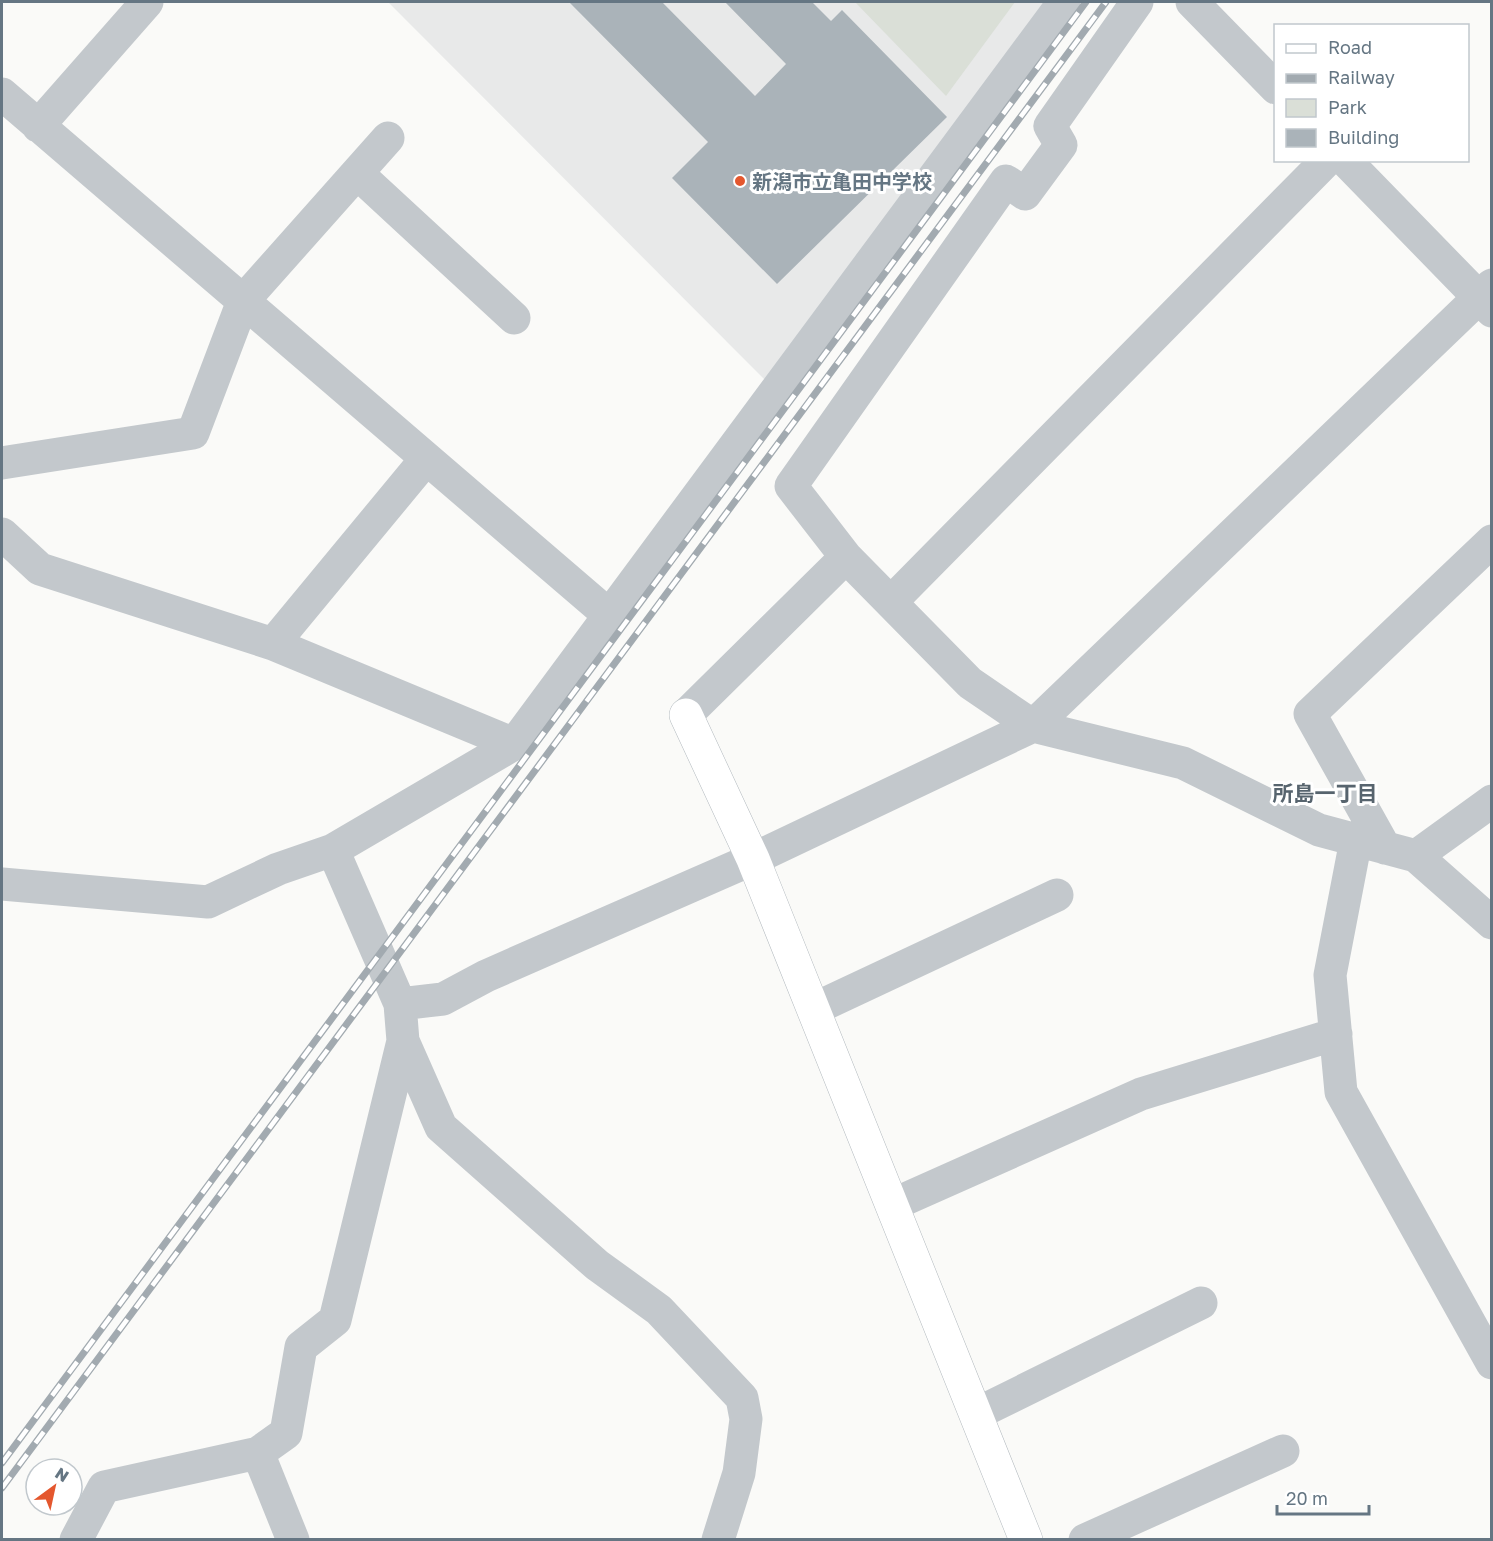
<svg xmlns="http://www.w3.org/2000/svg" width="1493" height="1541" viewBox="0 0 1493 1541" font-family="'Golos Text','Noto Sans JP',sans-serif">
	<style>
		.built { fill: #e8e9e9 }
		.green { fill: #dadfd7 }
		.building { fill: #aab3b9 }
		.lines { fill: none; stroke-linecap: round; stroke-linejoin: round }
		.secondary-casing { stroke: #b3babf; stroke-width: 34 }
		.street { stroke: #c3c8cc; stroke-width: 33 }
		.secondary { stroke: #fff; stroke-width: 33 }
		.rail-casing { stroke: #a2aab0; stroke-width: 7 }
		.rail { stroke: #fff; stroke-width: 4.5; stroke-dasharray: 14; stroke-linecap: butt }
		.poi-dot { fill: #e4572e; stroke: #fff; stroke-width: 2 }
		.labels { text-anchor: middle; dominant-baseline: central; stroke-width: 6; stroke-linejoin: round; paint-order: stroke }
		.poi-label { font-size: 20px; font-weight: bold; fill: #657683; stroke: #fff; text-anchor: start }
		.neighbourhood-label { font-size: 21px; font-weight: bold; fill: #57646e; stroke: #fff }
	</style>
	<rect width="100%" height="100%" fill="#fafaf8"/>
	<path class="built" d="M388,2H1048L765,380Z"/>
	<path class="green" d="M855,2H1015L946,96Z"/>
	<path class="building" d="M569,2H662L755,96L786,64L725,2H812L831,21L842,10L947,117L777,284L672,178L708,142Z"/>
	<g class="lines">
		<g class="secondary-casing">
			<path id="secondary" d="M686,715L753,859L1026,1540"/>
		</g>
		<path class="street" d="M1192,2L1276,88
			M2,94L610,616
			M38,126L147,2
			M1345,160L1492,311
			M357,173L514,318
			M2,463L193,433L243,301L388,138
			M2,534L40,569L273,644L514,744
			M846,557L791,486L1006,181L1025,194L1061,145L1050,126L1137,2
			M891,602L1327,160
			M273,644L426,459
			M686,715L846,557L970,683L1033,726L1183,763L1319,830L1416,856L1492,923
			M1356,840L1330,975L1341,1092L1492,1363
			M1385,848L1310,714L1492,541
			M333,850L400,1004L403,1041L441,1127L597,1265L659,1310L742,1398L746,1419L739,1473L718,1540
			M1416,856L1492,801
			M2,884L208,902L278,869L333,850L514,744L1064,2
			M400,1004L443,999L486,976L753,859L1033,726L1492,285
			M814,1009L1057,895
			M892,1205L1141,1094L1336,1034
			M976,1414L1201,1303
			M258,1453L293,1540
			M76,1540L104,1487L258,1453L286,1433L301,1347L335,1320L403,1041
			M1085,1540L1283,1451"/>
		<use href="#secondary" class="secondary"/>
		<g class="rail-casing">
			<path id="rail" d="M2,1463L1086,2
				M2,1488L1106,2"/>
		</g>
		<use href="#rail" class="rail"/>
	</g>
	<circle class="poi-dot" cx="740" cy="181" r="6"/>
	<g class="labels">
		<g class="poi-label">
			<text x="752" y="181">新潟市立亀田中学校</text>
		</g>
		<g class="neighbourhood-label">
			<text x="1325" y="793">所島一丁目</text>
		</g>
	</g>
	<rect width="1493" height="1541" fill="none" stroke="#657683" stroke-width="6"/>
	<rect x="1274" y="24" width="195" height="138" fill="#ffffff" stroke="#c1c8cd" stroke-width="1.5"/>
	<rect x="1286" y="44" width="30" height="9" fill="#ffffff" stroke="#c1c8cd" stroke-width="1.5"/>
	<text x="1328" y="54" font-size="18" fill="#657683">Road</text>
	<rect x="1286" y="74" width="30" height="9" fill="#a2aab0" stroke="#c1c8cd" stroke-width="1.5"/>
	<text x="1328" y="84" font-size="18" fill="#657683">Railway</text>
	<rect x="1286" y="99" width="30" height="18" fill="#dadfd7" stroke="#c1c8cd" stroke-width="1.5"/>
	<text x="1328" y="114" font-size="18" fill="#657683">Park</text>
	<rect x="1286" y="129" width="30" height="18" fill="#aab3b9" stroke="#c1c8cd" stroke-width="1.5"/>
	<text x="1328" y="144" font-size="18" fill="#657683">Building</text>
	<g transform="translate(54 1487) rotate(33)"><circle r="28" fill="#ffffff" stroke="#c1c8cd" stroke-width="1.5"/>
	<path d="M0-4.5L10 22L0 15L-10 22Z" fill="#e4572e"/>
	<text y="-9" font-size="16" font-weight="bold" text-anchor="middle" fill="#657683">N</text>
	</g>
	<path d="M1277 1505v9h92v-9" fill="none" stroke="#657683" stroke-width="3"/>
	<text x="1286" y="1505" font-size="18" fill="#657683" stroke="#ffffff" stroke-width="4.5" paint-order="stroke">20 m</text>
</svg>
